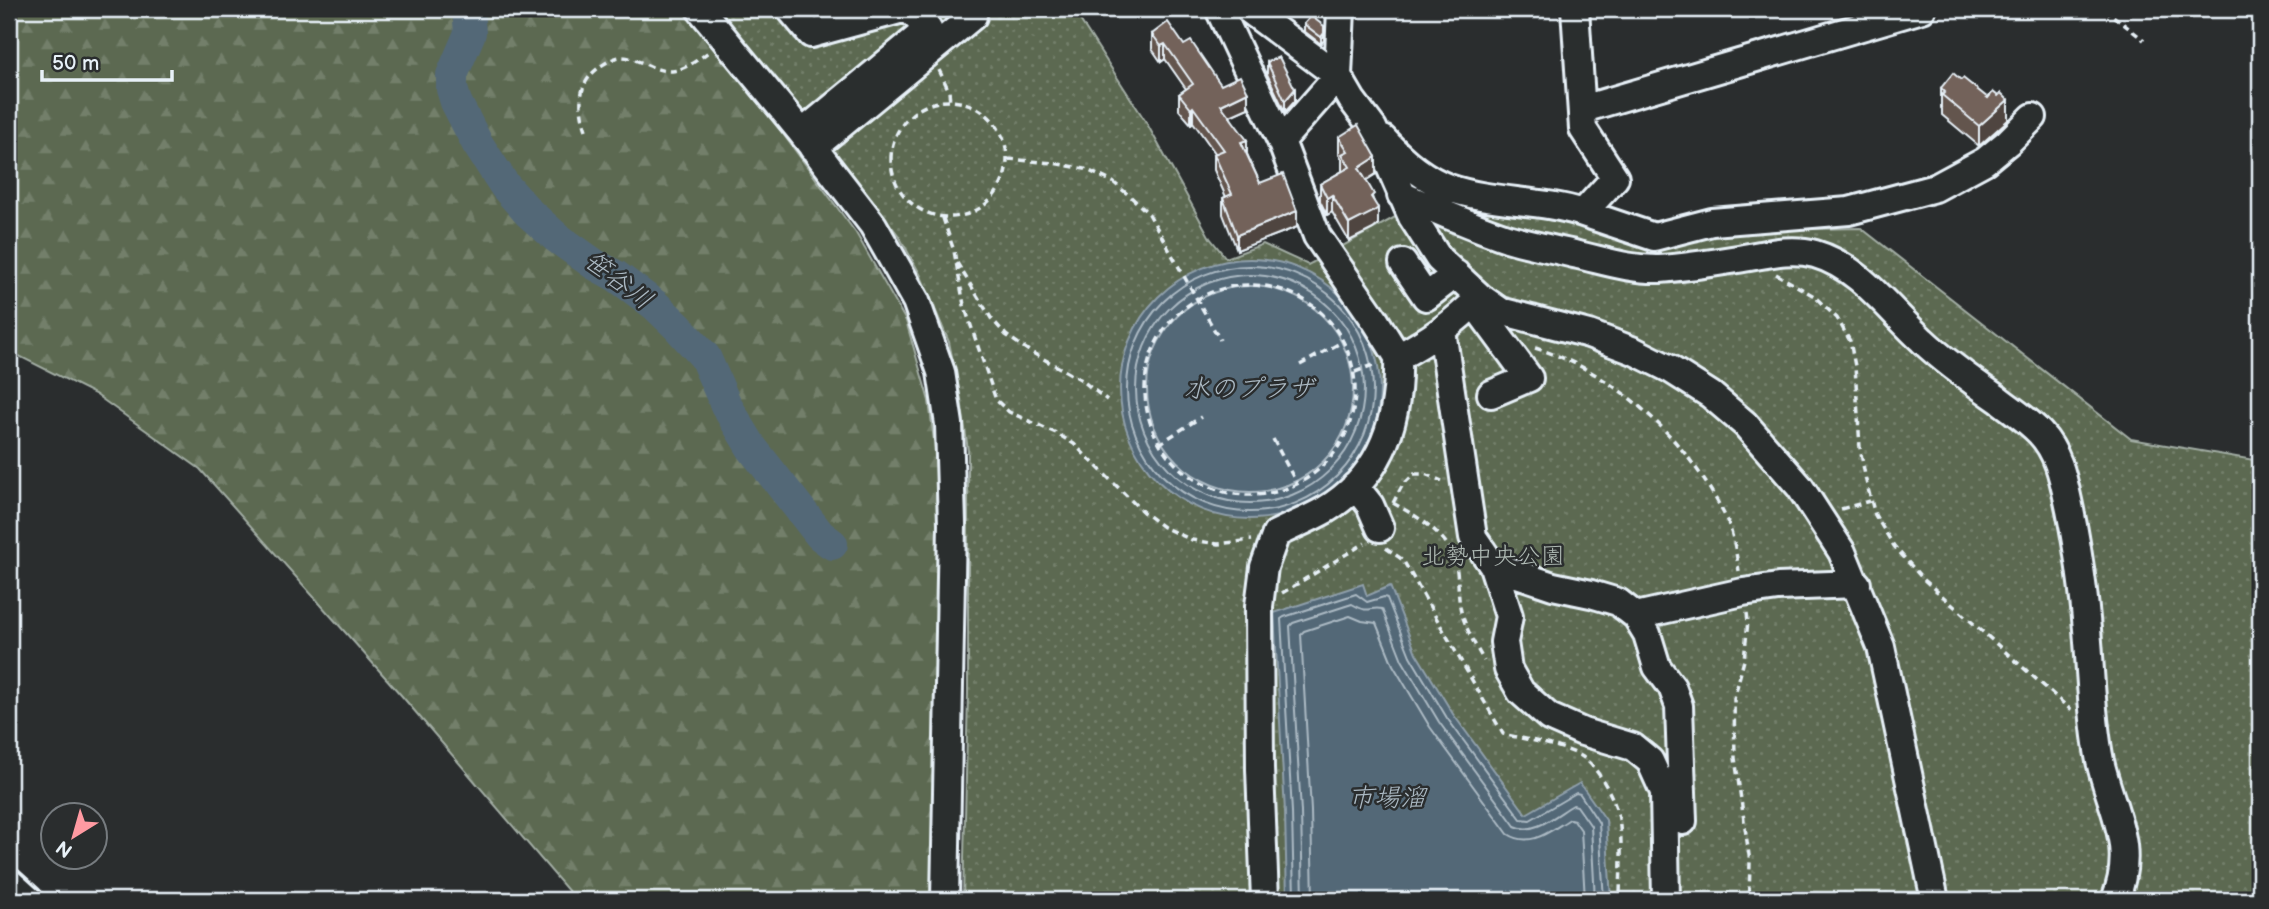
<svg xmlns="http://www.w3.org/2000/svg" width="2269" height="909" viewBox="0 0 2269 909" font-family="'Balsamiq Sans','Klee One',sans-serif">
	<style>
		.forest { fill: url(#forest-firs); stroke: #a2ada4; stroke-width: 2 }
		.park { fill: url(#park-dots); stroke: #a2ada4; stroke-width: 2 }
		.water { fill: #536877; stroke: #8f9fab; stroke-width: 2 }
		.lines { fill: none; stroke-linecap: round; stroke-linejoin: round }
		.shore { stroke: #acbac4; stroke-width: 2 }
		.river { stroke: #536877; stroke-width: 32 }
		.minor-casing { stroke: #e8f1f8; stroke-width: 32 }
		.path { stroke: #e8f1f8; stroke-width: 3.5; stroke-dasharray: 7 5; stroke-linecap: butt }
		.minor { stroke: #2a2d2e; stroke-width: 26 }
		.wall { fill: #63544d; stroke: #e8f1f8; stroke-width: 2 }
		.shaded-wall { fill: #50453f; stroke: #e8f1f8; stroke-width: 2 }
		.building { fill: #73625a; stroke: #e8f1f8; stroke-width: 2 }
		.labels { text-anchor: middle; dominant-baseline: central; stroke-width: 5; stroke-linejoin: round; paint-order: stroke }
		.park-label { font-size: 24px; fill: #b0bbb5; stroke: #2a2d2e }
		.water-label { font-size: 26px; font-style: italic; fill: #acbac4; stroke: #2a2d2e }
	</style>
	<defs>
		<pattern id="forest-firs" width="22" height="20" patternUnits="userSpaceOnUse" patternTransform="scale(1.75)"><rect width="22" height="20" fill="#5c6951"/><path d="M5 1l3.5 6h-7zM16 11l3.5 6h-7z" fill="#737f6b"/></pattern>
		<pattern id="park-dots" width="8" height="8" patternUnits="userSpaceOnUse" patternTransform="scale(1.75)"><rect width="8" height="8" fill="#5c6951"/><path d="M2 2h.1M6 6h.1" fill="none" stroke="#737f6b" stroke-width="1.8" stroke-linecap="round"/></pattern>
	</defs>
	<rect width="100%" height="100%" fill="#2a2d2e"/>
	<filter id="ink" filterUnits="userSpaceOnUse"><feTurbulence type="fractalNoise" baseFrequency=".0143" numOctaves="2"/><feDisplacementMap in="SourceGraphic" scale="14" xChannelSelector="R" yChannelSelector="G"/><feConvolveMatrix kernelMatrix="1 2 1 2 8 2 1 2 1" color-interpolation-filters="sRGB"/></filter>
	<g filter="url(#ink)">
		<path class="forest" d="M9,9H683L783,134L856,233L906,321L929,401L937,465L940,538L932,900H576L401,695L200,469L95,394L9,351Z"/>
		<path class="park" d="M718,9H1073L1146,122L1210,238L1226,258L1263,244L1308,265L1399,215L1440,196L1578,222L1715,231L1861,228L2131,439L2260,461V900H963L968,693V451L961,399L949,342L920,274L899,236L847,168Z"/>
		<path class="water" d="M1120 389a130 130 0 1 1 260 0a130 130 0 1 1-260 0Z
			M1363,584L1367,596L1390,586L1416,653L1453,714L1526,814L1580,783L1606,820L1611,900H1287L1285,812L1274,613Z"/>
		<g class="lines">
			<path class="shore" d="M1127 389a123 123 0 1 1 246 0a123 123 0 1 1-246 0Z
				M1136 389a114 114 0 1 1 228 0a114 114 0 1 1-228 0Z
				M1147 389a103 103 0 1 1 206 0a103 103 0 1 1-206 0Z
				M1294,900L1292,812L1281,619L1284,617L1356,594L1367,602L1384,597L1387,598L1410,656L1447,718L1521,819L1530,820L1576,793L1580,794L1599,823L1604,900
				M1303,900L1301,812L1290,626L1293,623L1352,604C1371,615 1369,606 1382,609L1402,660L1439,722L1515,826C1534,836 1557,814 1573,805L1577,806L1591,826L1595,900
				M1313,900L1311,811L1301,634L1304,631L1350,616L1362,621L1376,623L1393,665L1430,727L1508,834C1531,849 1551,830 1570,819L1574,820L1581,830L1585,900"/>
			<path class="river" d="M468,9L470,33L452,75V89L456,102L477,143L505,186L529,213L556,237L594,264L616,276L655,305L678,327L705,357L726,405L752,448L820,535L832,544"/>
			<g class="minor-casing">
				<path id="minor" d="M700,9L802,133L873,225L916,301L941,372L949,424L952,524L945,900
					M790,9L811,34L903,9
					M1219,9L1281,141L1317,236L1375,320L1398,357
					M1248,9L1338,76L1352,100L1373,128L1412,217L1439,259L1480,297L1500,311L1589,334L1634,351L1670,369L1711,395L1745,424L1800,487L1842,552L1881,647L1935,900
					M1583,109L1922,9
					M802,133L928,29L909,9
					M1383,139C1400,158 1424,179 1449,188C1492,203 1540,199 1583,213L1615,178L1583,129L1575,9
					M1281,141L1338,76L1341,9
					M813,148L973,16L967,9
					M1401,195C1436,210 1471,226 1507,238C1530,245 1554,249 1578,255C1605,261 1632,270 1660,269C1686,267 1713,263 1738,259C1764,255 1789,247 1815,254C1860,267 1889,310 1922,340C1945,362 1972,381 1998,399C2012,410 2028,420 2040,433C2060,454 2064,483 2070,510C2081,564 2087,617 2090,671C2092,701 2094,731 2100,761C2112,813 2137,846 2115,900
					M1583,213L1654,237L1712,222L1849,211L1935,188L1985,161L2008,142L2033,117
					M1403,263L1426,297L1456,274
					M1480,297L1479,310L1529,378L1491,394
					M1442,331L1473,537L1493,566L1509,616L1504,642L1508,669L1521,692L1549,717L1583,732L1633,747L1650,761L1664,792L1666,900
					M1355,486L1370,505L1380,528
					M1493,566L1553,586L1591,594L1618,602L1636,616L1647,634L1657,667L1672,687L1679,706L1683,821
					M1636,616L1743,592L1778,587L1857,584
					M9,882L29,900
					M1265,900L1260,769L1259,606L1264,567L1276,534C1292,526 1309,519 1325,510C1382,476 1400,420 1398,357C1430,340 1454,323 1480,297"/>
			</g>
			<path class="path" d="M2104,9L2144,40
				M939,70L949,91L950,101
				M891 159a58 58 0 1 1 116 0a58 58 0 1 1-116 0Z
				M586,130C577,103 578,80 604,64C610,60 618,56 624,57C640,59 655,72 672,71C685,70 700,58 710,51
				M1008,159L1053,163L1085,169L1113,182L1131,197L1149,214L1220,340
				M943,218L954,251L964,305L996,400L1009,412L1056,433L1074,444L1143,512L1163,527L1192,540L1218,544L1252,540
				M957,263L991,318L1006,335L1029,351L1080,379L1107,400
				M1776,274L1814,296L1837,318L1850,341L1855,366L1860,448L1866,481L1875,515L1894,546L1922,578L2071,710
				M1145 390a105 105 0 1 1 210 0a105 105 0 1 1-210 0Z
				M1535,348C1616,372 1686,439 1724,514C1733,531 1736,552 1739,571
				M1300,365L1344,341
				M1355,372L1376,364
				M1273,439L1297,484
				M1159,444L1201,417
				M1393,503L1402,486L1414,474H1425L1442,481
				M1393,503C1414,515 1435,526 1449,547C1461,564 1456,591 1461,611C1466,629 1475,645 1484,661
				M1841,509L1870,501
				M1386,548L1403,560L1503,734C1528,740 1558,744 1581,756C1598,766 1616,801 1619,819C1623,843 1620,876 1620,900
				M1282,593L1365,543
				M1747,613L1748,621L1744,660L1734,699L1735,758L1750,862L1749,900"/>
			<use href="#minor" class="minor"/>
		</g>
		<path class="wall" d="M1274,9H1291L1282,15Z
			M1302,9H1321L1308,17Z
			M1304,24L1324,26V40L1321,44L1304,31Z
			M1152,34L1184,45L1221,85L1248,108L1230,116L1260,183L1297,227L1237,250L1223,214V198L1226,197L1214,170V154L1215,153L1193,122L1191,124L1179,110V94L1186,89L1165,59L1161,62L1152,49Z
			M1267,62L1295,101L1285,112L1267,74Z
			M1941,88L2008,120L1979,146L1942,115V109L1941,108Z
			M1339,137L1376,174L1366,180L1374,202L1378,225L1373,229L1349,241L1332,212L1327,215L1320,201V184L1342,171V159L1339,154Z"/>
		<path class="shaded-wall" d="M1282,9H1291L1282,15Z
			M1308,9H1321L1308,17Z
			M1324,33V40L1321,44V37Z
			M1165,44V59L1161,62V46Z
			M1295,89V101L1285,112V101Z
			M1248,92V108L1221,120V105Z
			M2008,100V120L1979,146V126Z
			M1193,107V122L1191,124V109Z
			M1247,140V155L1241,142Z
			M1376,157V174L1359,185V168Z
			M1332,195V212L1327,215V198Z
			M1378,208V225L1373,229L1349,241V224Z
			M1297,211V227L1237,250V235Z"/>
		<path class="building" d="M1311,16L1324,26V33L1321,37L1304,24Z
			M1168,22L1184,45L1191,41L1221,85L1240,76L1248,92L1221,105L1247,140L1241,142L1260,183L1283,174L1297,211L1237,235L1223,198L1232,194L1214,154L1224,150L1193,107L1191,109L1179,94L1193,84L1165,44L1161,46L1152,34Z
			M1279,57L1295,89L1285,101L1267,62Z
			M1953,73L1961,80L1963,78L1988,98L1993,92L1998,96L2001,93L2008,100L1979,126L1942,95L1945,92L1941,88Z
			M1358,125L1376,157L1359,168L1374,194L1371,197L1378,208L1373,212L1349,224L1332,195L1327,198L1320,184L1350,167L1342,154L1348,151L1339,137Z"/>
	</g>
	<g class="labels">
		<g class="park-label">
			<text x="1493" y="556">北勢中央公園</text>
		</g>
		<g class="water-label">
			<text transform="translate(618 281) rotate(37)">笹谷川</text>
			<text x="1249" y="389">水のプラザ</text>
			<text x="1387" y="798">市場溜</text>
		</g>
	</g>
	<rect width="2269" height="909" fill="none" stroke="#2a2d2e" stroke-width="35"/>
	<rect x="18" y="18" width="2234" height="874" fill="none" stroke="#e8f1f8" stroke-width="2.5" filter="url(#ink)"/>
	<g transform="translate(74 836) rotate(217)"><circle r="33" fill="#2a2d2e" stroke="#767b7f" stroke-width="2"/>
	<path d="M0-5L12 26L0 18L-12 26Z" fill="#ff9aa2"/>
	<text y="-10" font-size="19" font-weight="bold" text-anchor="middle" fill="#e8f1f8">N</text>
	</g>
	<path d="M42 70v10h130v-10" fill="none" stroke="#e8f1f8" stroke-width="3.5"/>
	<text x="52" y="70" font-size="21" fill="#e8f1f8" stroke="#2a2d2e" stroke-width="5" paint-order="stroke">50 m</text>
</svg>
